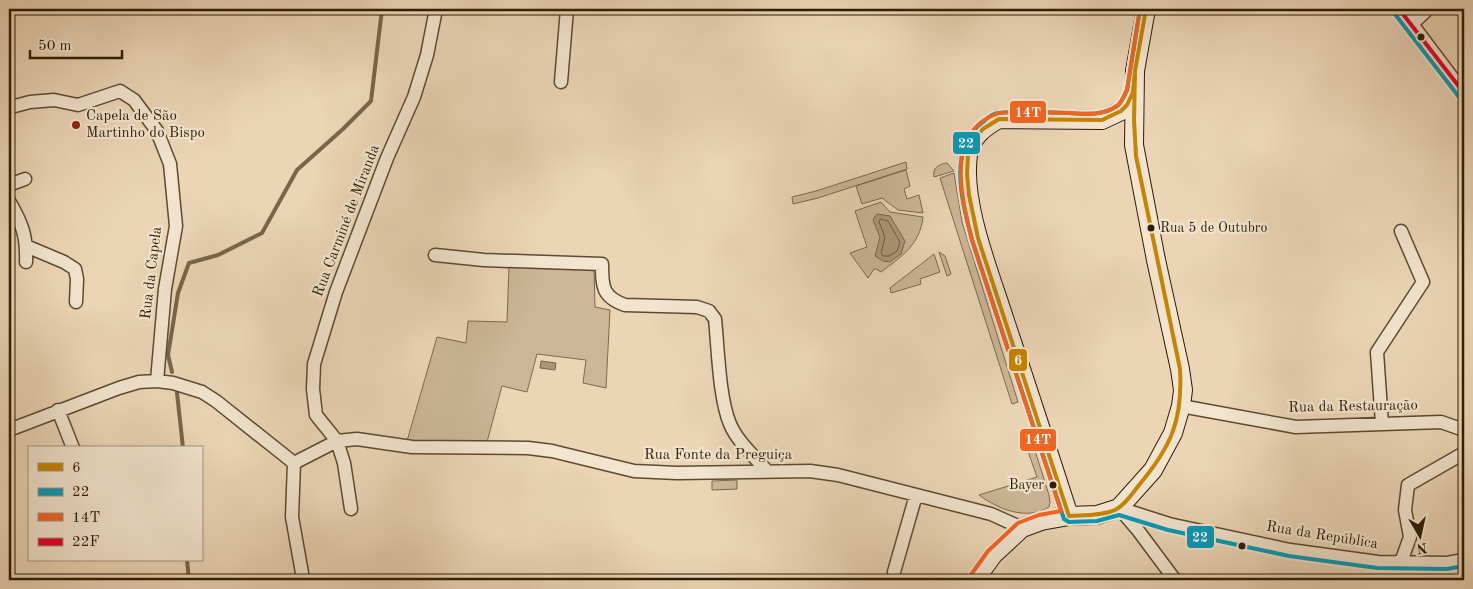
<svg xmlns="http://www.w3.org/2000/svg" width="1473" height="589" viewBox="0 0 1473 589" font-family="'Old Standard TT',serif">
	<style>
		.green { fill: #cbb697; stroke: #7c694e }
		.water { fill: #ab9679; stroke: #79654a }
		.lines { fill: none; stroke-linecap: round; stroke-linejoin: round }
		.shore { stroke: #6c593e; stroke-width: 1 }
		.stream { stroke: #79654a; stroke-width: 4 }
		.street-casing { stroke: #5d4a30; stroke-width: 15 }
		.secondary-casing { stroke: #2e1c04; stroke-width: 20 }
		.street { stroke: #f2e4cf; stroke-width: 12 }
		.secondary { stroke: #f2e4cf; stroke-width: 18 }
		.bus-1-casing { stroke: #f2e4cf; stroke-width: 8 }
		.bus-2-casing { stroke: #f2e4cf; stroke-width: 8 }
		.bus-3-casing { stroke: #f2e4cf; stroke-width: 8 }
		.bus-4-casing { stroke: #f2e4cf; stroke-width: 8 }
		.bus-1 { stroke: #c58401; stroke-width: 4 }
		.bus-2 { stroke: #059bba; stroke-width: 4 }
		.bus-3 { stroke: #f26522; stroke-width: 4 }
		.bus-4 { stroke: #e4002b; stroke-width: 4 }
		.bus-dot { fill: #2e1c04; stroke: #f2e4cf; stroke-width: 2 }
		.poi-dot { fill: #8f2418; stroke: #f2e4cf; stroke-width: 2 }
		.labels { text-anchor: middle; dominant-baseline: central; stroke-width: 4.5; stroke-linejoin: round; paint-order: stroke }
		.bus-label { font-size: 14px; fill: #2e1c04; stroke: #f2e4cf; text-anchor: start }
		.poi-label { font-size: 15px; fill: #2e1c04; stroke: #f2e4cf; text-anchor: start }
		.street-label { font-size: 15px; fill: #2e1c04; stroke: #f2e4cf }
		.line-badge { stroke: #f2e4cf; stroke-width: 2 }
		.badge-label { font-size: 14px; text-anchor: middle; font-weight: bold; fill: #fff }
	</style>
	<rect width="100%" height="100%" fill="#ebd5b5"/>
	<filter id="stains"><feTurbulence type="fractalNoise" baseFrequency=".004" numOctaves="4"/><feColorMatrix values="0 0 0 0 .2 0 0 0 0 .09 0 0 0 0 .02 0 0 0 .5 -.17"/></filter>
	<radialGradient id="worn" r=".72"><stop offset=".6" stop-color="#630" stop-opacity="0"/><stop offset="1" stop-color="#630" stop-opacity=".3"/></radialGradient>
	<path class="green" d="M906,162L907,169L818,198L793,204L792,197L816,191Z
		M947,163L954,171L934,177C932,168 939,164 947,163Z
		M906,170L910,186L904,189L907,199L919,195L923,213L898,210L882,198L862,204L856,186Z
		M954,173L962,222L1018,402L1012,404L940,178Z
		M881,202L890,212L923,217C920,245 901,257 881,272L876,269H874L868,278L850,253L867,247L855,211Z
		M939,252L945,256L951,274L947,276Z
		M934,254L940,272L920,279L921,284L891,293L890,288Z
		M509,266L594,269L595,307L610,310L606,388L583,383L586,360L537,354L527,392L502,386L487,442L407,441L437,337L466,343L468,321L507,322Z
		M1031,438L1049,495L1050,503L1049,507C1026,521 998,509 979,495L1037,477L1024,440Z
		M737,480V489L712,490V481Z"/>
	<path class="water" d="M877,214L890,216L905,241L901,254L890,262L883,261L875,256L880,237L873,220Z
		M541,361L556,363L555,370L540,368Z"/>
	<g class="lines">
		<path class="shore" d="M881,219L888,221L900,242L897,251L889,256H883L881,253L885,237L879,222Z"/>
		<path class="stream" d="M172,372L168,355L178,293L189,263L218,255L262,233L297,170L343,129L371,101L382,9
			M177,393L183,448
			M187,560L189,580"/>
		<g class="street-casing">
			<path id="street" d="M1399,9L1412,24L1464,93
				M1412,24L1428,9
				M561,82L567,9
				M9,106L11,107L30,102L54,100L78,105L120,91L134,100L157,131L170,164L176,226L165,289L157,381
				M9,185L25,179
				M9,201C22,223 27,236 26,262
				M26,246L64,262L75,269L77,279L76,302
				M435,255L484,260L602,264C602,286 602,297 625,305L697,307L709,311L715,319C718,348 719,398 730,424C737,441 754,456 766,470
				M1181,406L1296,427L1441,422L1464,430
				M58,410L73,448
				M1382,424L1377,352L1423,282L1401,231
				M9,430L119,388L139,382L157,381L173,383L202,392L216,401L294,463
				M294,463L337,441L357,439L412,447L528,448L552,451L634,471L677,473L810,471L838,475L991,514L1022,528
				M294,463L292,517L302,573V580
				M1119,508L1169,524L1290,550L1378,562L1447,563L1464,560
				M1119,508L1137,529L1175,580
				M351,509L344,463L337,441L316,415L313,389L314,364L336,292L387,158L414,97L427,55L436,9
				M1401,562L1410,537L1405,510L1408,485L1464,453
				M894,572L916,495"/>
		</g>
		<g class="secondary-casing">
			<path id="secondary" d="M1069,516C1048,451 1027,386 1005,321C990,273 961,204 968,155C971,137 984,127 999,119L1102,120L1121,111L1127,105L1133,92
				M975,580L993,555L1022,528L1041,521L1069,516L1097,515L1119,508L1153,470L1173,433L1181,406L1183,390L1180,369L1156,260L1134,145L1135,71L1146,9"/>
		</g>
		<use href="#street" class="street"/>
		<use href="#secondary" class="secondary"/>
		<g class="bus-1-casing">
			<path id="bus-1" d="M1069,516L978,238L969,195L967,174L968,155L975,138L983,129L999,119L1102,120L1121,111L1127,105L1133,92L1135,71L1146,9
				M1069,516C1084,515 1101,516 1115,510C1125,505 1132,494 1139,485C1171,447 1183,420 1180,369L1136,156L1134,120L1135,73"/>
		</g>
		<g class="bus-2-casing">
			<path id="bus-2" d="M1140,9L1127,90C1124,96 1122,103 1117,106C1102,116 1085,114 1068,113C1047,113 1020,110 999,113C993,113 987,118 983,122C946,149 963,204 972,240L1064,519L1069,522L1097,521L1119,515L1168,530L1289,556L1377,568L1447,569L1464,566
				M1394,13L1459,97"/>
		</g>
		<g class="bus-3-casing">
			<path id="bus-3" d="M970,576L988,551L1018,523L1039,515L1061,511L972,240C962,199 944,134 996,114C1005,110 1055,113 1069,113C1086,114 1102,116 1117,106C1122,102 1124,96 1127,90L1140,9"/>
		</g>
		<g class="bus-4-casing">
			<path id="bus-4" d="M1399,9L1464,93"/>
		</g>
		<use href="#bus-1" class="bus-1"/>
		<use href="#bus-2" class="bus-2"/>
		<use href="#bus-3" class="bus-3"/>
		<use href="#bus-4" class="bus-4"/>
	</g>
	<g class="bus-dot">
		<circle cx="1421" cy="37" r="4.5"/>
		<circle cx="1151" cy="228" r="4.5"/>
		<circle cx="1053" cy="485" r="4.5"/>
		<circle cx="1242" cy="546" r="4.5"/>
	</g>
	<circle class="poi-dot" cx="76" cy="125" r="5"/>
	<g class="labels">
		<g class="bus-label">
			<text x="1160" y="228">Rua 5 de Outubro</text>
			<text x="1044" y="485" text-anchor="end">Bayer</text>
		</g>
		<g class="poi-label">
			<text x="86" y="116">Capela de São<tspan x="86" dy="17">Martinho do Bispo</tspan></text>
		</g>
		<g class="street-label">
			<text transform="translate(347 221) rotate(-69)">Rua Carminé de Miranda</text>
			<text transform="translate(152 273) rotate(-83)">Rua da Capela</text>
			<text transform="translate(1353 407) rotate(-1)">Rua da Restauração</text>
			<text x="718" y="455">Rua Fonte da Preguiça</text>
			<text transform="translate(1322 536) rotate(9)">Rua da República</text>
		</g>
	</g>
	<g class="line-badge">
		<rect x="1009" y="100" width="38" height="24" rx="5" fill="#f26522"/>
		<rect x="952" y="131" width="29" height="24" rx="5" fill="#059bba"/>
		<rect x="1008" y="348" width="20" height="24" rx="5" fill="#c58401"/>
		<rect x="1019" y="428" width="38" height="24" rx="5" fill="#f26522"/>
		<rect x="1186" y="525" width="29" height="24" rx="5" fill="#059bba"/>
	</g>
	<g class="badge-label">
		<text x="1028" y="117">14T</text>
		<text x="966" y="148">22</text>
		<text x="1018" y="365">6</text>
		<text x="1038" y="444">14T</text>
		<text x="1200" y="542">22</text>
	</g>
	<rect width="1473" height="589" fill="none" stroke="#ebd5b5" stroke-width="30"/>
	<rect x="10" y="10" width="1453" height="569" fill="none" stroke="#2e1c04" stroke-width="2.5"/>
	<rect x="15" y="15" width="1443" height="559" fill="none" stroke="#2e1c04"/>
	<rect x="28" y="446" width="175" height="115" fill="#f2e4cf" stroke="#a4947e"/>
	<rect x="38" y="463" width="25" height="8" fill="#c58401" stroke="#a4947e"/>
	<text x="72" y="472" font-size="15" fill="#2e1c04">6</text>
	<rect x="38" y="488" width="25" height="8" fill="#059bba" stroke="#a4947e"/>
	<text x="72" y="496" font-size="15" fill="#2e1c04">22</text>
	<rect x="38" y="513" width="25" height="8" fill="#f26522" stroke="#a4947e"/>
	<text x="72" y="522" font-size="15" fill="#2e1c04">14T</text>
	<rect x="38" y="538" width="25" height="8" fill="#e4002b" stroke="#a4947e"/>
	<text x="72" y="546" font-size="15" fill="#2e1c04">22F</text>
	<g transform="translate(1420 536) rotate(171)" stroke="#f2e4cf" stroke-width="4" paint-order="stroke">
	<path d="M0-4L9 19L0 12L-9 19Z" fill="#2e1c04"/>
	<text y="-8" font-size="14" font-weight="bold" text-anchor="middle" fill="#2e1c04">N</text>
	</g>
	<path d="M30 50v8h92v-8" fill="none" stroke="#2e1c04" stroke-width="2.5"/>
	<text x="38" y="50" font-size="15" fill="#2e1c04" stroke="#f2e4cf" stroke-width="4" paint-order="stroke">50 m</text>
	<rect width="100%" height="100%" filter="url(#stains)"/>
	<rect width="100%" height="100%" fill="url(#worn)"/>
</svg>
